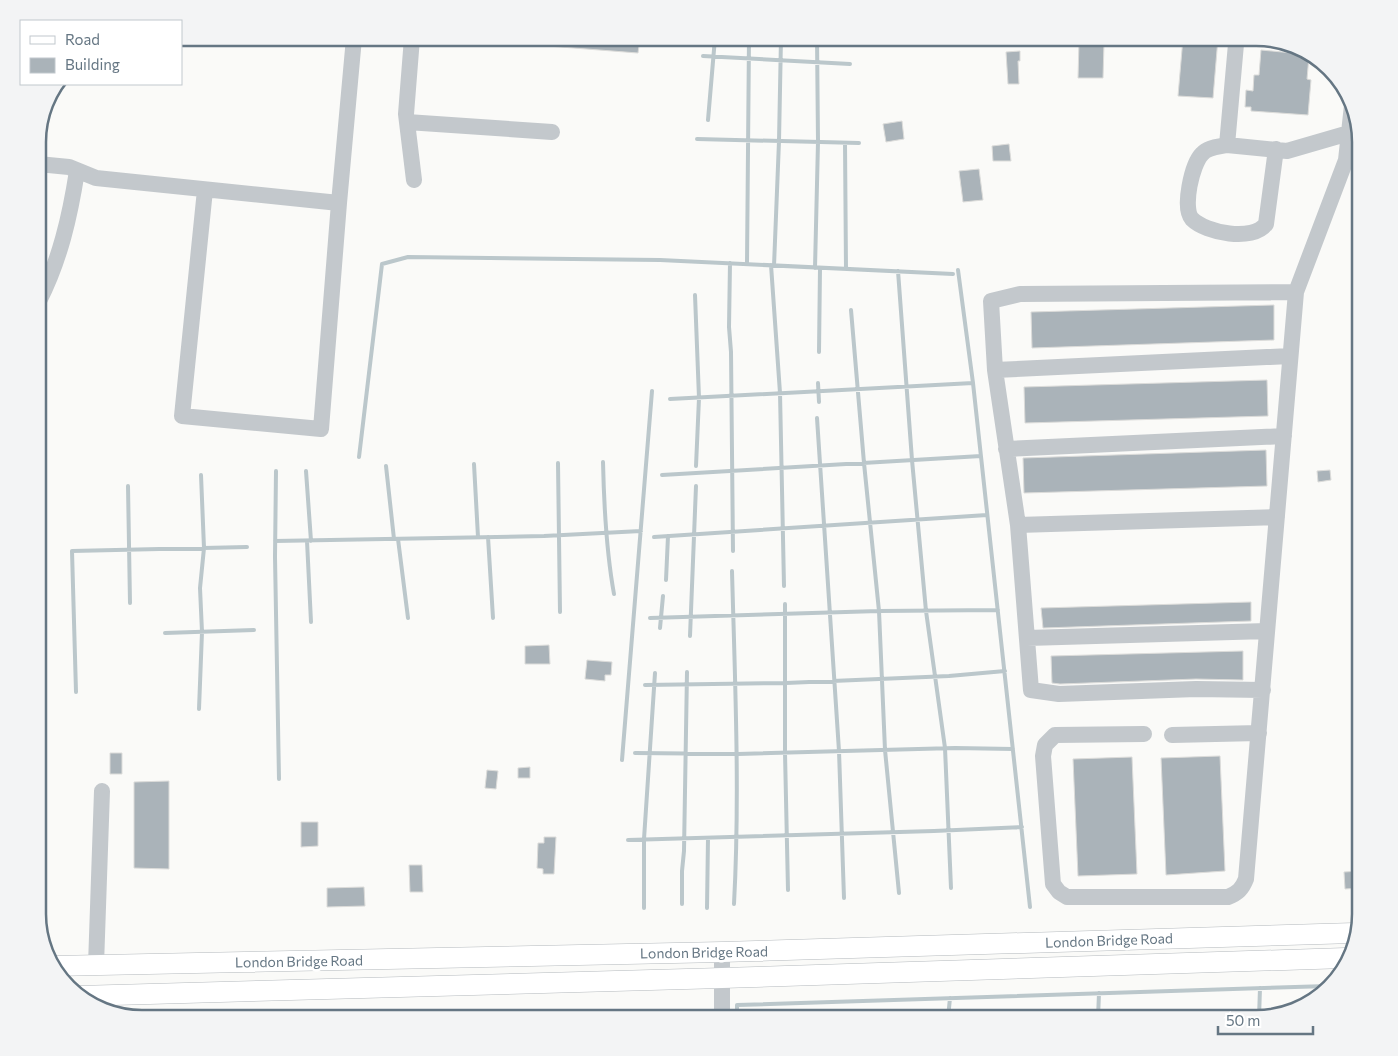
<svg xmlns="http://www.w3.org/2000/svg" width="1398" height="1056" viewBox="0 0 1398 1056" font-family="Commissioner,sans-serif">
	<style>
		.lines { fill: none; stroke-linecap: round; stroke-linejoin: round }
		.stream { stroke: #bbc7cb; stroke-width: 4 }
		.building { fill: #aab3b9; stroke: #dcdcda }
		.major-casing { stroke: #b5babe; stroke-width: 21 }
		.minor { stroke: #c3c8cc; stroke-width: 16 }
		.major { stroke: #fff; stroke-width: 20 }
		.labels { text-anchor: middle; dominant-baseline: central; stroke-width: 5; stroke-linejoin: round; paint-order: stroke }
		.street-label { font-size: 14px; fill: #657683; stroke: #fff }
		.rim { fill: none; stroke: #657683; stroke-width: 2.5 }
	</style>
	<rect width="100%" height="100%" fill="#fafaf8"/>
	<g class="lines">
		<path class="stream" d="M703,56L850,64
			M708,120L715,38
			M697,139L859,143
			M845,143L846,269
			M730,263L729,327L731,352L733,551
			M747,264L749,38
			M771,265L780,393L784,586
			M774,266L779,141L781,38
			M815,268L818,142L817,38
			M898,271L912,460L926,611L945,748L951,888
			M695,295L699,398L696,466
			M851,310L864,463L879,611L885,750L899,893
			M819,352L820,268
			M818,383L819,402
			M973,383L1030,907
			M670,399L973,383L958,270
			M817,418L839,751L844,898
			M359,457L382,264L408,257L660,260L953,274
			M603,462C604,507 606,550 614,594
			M558,463L560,612
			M474,464L478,537
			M386,466L394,539
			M276,471L275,557L279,779
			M306,471L311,541
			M662,475L981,456
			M128,486L130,603
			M488,537L493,618
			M654,537L987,515
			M398,539L408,618
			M275,541L544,536L641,531
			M307,541L311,622
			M732,571C735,682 740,793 734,904
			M666,580L668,536
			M785,604V753L788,890
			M650,618L879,611L998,610
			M660,628L663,596
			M165,633L254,630
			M690,636L696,486
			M645,685L786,683L949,676L1005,671
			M76,692L72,551L247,547
			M199,709L202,632L200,588L204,548L201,475
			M635,753L738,754L955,748L1013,749
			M622,760L652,391
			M628,840L934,831L1022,827
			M682,904V871L684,851L687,672
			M644,908V839L655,673
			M707,908L708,838
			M737,1018V1005L1328,986
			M948,1018L950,998
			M1098,1018L1099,993
			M1259,1018L1260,988"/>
	</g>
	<path class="building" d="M535,38H640L638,53L535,45Z
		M1183,38H1218L1213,98L1178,96Z
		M1079,42L1104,43L1103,78H1078Z
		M1261,50L1303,54L1309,56L1307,79L1311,80L1308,115L1251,111V107H1245L1246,90L1253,91L1254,75H1259Z
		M1020,51V61H1018L1019,84H1008L1006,52Z
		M902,121L904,139L886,142L883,124Z
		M1009,144L1011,161H993L992,146Z
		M979,169L983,200L963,202L959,171Z
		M1274,305V340L1032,348L1031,312Z
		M1267,380L1268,416L1025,423L1024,387Z
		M1266,450L1267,486L1024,493L1023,458Z
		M1330,470L1331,480L1318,482L1317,471Z
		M1251,602V621L1043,628L1041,608Z
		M549,645L550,664H525V646Z
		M1243,651V680L1196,679L1060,684L1052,683L1051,656Z
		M587,660L612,662L611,675H605V681L585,679Z
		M110,753H122V774H110Z
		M1220,756L1225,871L1166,875L1161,758Z
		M1132,757L1137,874L1078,876L1073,759Z
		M530,767V778H518V768Z
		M487,770L498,771L496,789L485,788Z
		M169,781V869L134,868V782Z
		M301,822H318V846L301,847Z
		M544,837H556L554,874H543V869L537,868L538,843H544Z
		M409,865H422L423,892H410Z
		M1360,871V888L1345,889L1344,872Z
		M364,887L365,906L327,907V888Z"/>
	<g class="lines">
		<g class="major-casing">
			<path id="major" d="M53,966L722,952L1354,933
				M78,996L722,978L1345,958"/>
		</g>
		<path class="minor" d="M412,38L406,114L414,180
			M1236,44L1227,145L1287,151L1349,133L1359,134
			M407,122L552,132
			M1227,145C1219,147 1208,147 1202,154C1192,164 1182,208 1192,219C1206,233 1253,242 1266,224L1276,149
			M38,164L69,167L96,178L339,203L354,38
			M205,190L182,416L321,429L339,203
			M39,301C60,260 70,216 77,171
			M995,370L1290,356
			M1006,449L1284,436
			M38,479L39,456
			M1018,525L1277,517
			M1027,638L1267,631
			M1263,690L1196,689L1059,694L1031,690L1018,525L995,370L991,301L1020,294L1296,292
			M1144,734L1055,735L1045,745L1043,756L1053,884L1059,892L1067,897H1228C1238,893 1242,889 1246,879L1296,292L1346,160L1352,105
			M1172,735L1259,733
			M722,952V1018
			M96,965L102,791"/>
		<use href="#major" class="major"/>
	</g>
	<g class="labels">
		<g class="street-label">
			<text transform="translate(1109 940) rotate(-2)">London Bridge Road</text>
			<text transform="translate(704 952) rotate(-1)">London Bridge Road</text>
			<text transform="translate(299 961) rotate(-1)">London Bridge Road</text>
		</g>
	</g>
	<path d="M0 0H1398V1056H0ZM142 46H1256A96 96 0 0 1 1352 142V914A96 96 0 0 1 1256 1010H142A96 96 0 0 1 46 914V142A96 96 0 0 1 142 46Z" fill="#f3f4f5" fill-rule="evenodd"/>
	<path class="rim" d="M142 46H1256A96 96 0 0 1 1352 142V914A96 96 0 0 1 1256 1010H142A96 96 0 0 1 46 914V142A96 96 0 0 1 142 46Z"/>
	<rect x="20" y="20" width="162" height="65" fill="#ffffff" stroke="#c1c8cd"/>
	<rect x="30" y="36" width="25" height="8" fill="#ffffff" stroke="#c1c8cd"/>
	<text x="65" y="45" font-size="15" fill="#657683">Road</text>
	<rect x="30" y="58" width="25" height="15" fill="#aab3b9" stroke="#c1c8cd"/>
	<text x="65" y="70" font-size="15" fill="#657683">Building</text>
	<path d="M1218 1026v8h95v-8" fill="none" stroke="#657683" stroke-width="2.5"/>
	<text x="1226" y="1026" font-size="15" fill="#657683" stroke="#ffffff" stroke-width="4" paint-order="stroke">50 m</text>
</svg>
